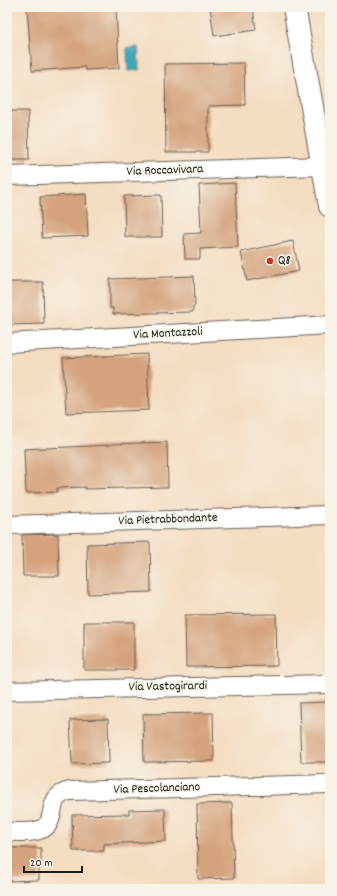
<svg xmlns="http://www.w3.org/2000/svg" width="337" height="896" viewBox="0 0 337 896" font-family="Dekko,sans-serif">
	<style>
		.water { fill: #3daabb; stroke: #2c636c }
		.building { fill: #d4a27b }
		.lines { fill: none; stroke-linecap: round; stroke-linejoin: round }
		.minor-casing { stroke: #685f55; stroke-width: 20 }
		.tertiary-casing { stroke: #685f55; stroke-width: 24 }
		.minor { stroke: #fff; stroke-width: 18 }
		.tertiary { stroke: #fff; stroke-width: 22 }
		.poi-dot { fill: #c8321e; stroke: #f7f3e8; stroke-width: 1.5 }
		.labels { text-anchor: middle; dominant-baseline: central; stroke-width: 3.5; stroke-linejoin: round; paint-order: stroke }
		.street-label { font-size: 13px; fill: #1c1c1c; stroke: #f7f3e8 }
		.poi-label { font-size: 13px; fill: #1c1c1c; stroke: #f7f3e8; text-anchor: start }
	</style>
	<rect width="100%" height="100%" fill="#f7f3e8"/>
	<filter id="ink" filterUnits="userSpaceOnUse"><feTurbulence type="fractalNoise" baseFrequency=".025" numOctaves="2"/><feDisplacementMap in="SourceGraphic" scale="8" xChannelSelector="R" yChannelSelector="G"/><feConvolveMatrix kernelMatrix="1 2 1 2 8 2 1 2 1" color-interpolation-filters="sRGB"/></filter>
	<filter id="wash" filterUnits="userSpaceOnUse"><feTurbulence type="fractalNoise" baseFrequency=".012" numOctaves="4" result="noise"/><feDisplacementMap in="SourceGraphic" scale="16" xChannelSelector="R" yChannelSelector="G"/><feGaussianBlur stdDeviation="0.9" result="paint"/><feColorMatrix in="noise" values="0 0 0 0 0 0 0 0 0 0 0 0 0 0 0 0 0 1.4 0 .05"/><feComposite in="paint" operator="in"/></filter>
	<g filter="url(#wash)">
		<rect width="100%" height="100%" fill="#f4dcc0"/>
		<path class="water" d="M138,47L139,70L128,71L127,48Z"/>
		<g id="blocks">
			<path class="building" d="M27,7H116L119,68L85,70V67L32,71Z
				M210,7H253L256,30L214,36Z
				M244,63L245,105L208,106V152H166L165,64Z
				M7,111H28L29,160H7Z
				M235,183L238,247L200,249V259H185L184,234L201,233L199,185Z
				M86,194L88,236L42,238L40,197Z
				M161,195L162,237H125L124,196Z
				M293,241L299,271L247,281L241,252Z
				M194,276L195,306H193V312L113,314V308H110V279Z
				M7,282H43L44,324L7,325Z
				M147,354L149,410L66,413L63,358Z
				M167,442L168,487L85,489V487L57,488V492L26,493L24,449L111,445V444Z
				M58,534L59,576H23L22,535Z
				M150,542L151,592L88,594L87,544Z
				M276,614L277,666L186,667L185,615Z
				M84,622H134V670H84Z
				M330,702V762H301L299,703Z
				M213,713L214,761L144,762L143,714Z
				M108,719L109,763L72,764L70,720Z
				M232,803L234,878L198,879L197,804Z
				M165,809L166,841L104,844V851H73L72,815L129,814V810Z
				M7,848H41V866H39V880L7,881Z"/>
		</g>
	</g>
	<g filter="url(#ink)">
		<use href="#blocks" fill-opacity="0" stroke="#685f55" stroke-width="1"/>
		<g class="lines">
			<g class="minor-casing">
				<path id="minor" d="M7,176L323,166
					M7,343L330,325
					M7,525L330,515
					M7,691L330,684
					M7,832C18,831 32,834 42,829C59,821 44,796 70,791L330,784"/>
			</g>
			<g class="tertiary-casing">
				<path id="tertiary" d="M294,7L330,206"/>
			</g>
			<use href="#minor" class="minor"/>
			<use href="#tertiary" class="tertiary"/>
		</g>
	</g>
	<circle class="poi-dot" cx="270" cy="261" r="4"/>
	<g class="labels">
		<g class="street-label">
			<text transform="translate(165 171) rotate(-2)">Via Roccavivara</text>
			<text transform="translate(168 334) rotate(-3)">Via Montazzoli</text>
			<text transform="translate(168 520) rotate(-2)">Via Pietrabbondante</text>
			<text transform="translate(168 687) rotate(-1)">Via Vastogirardi</text>
			<text transform="translate(157 789) rotate(-2)">Via Pescolanciano</text>
		</g>
		<g class="poi-label">
			<text x="278" y="261">Q8</text>
		</g>
	</g>
	<rect width="337" height="896" fill="none" stroke="#f7f3e8" stroke-width="24"/>
	<path d="M24 866v6h58v-6" fill="none" stroke="#1c1c1c" stroke-width="2"/>
	<text x="30" y="866" font-size="12" fill="#1c1c1c" stroke="#f7f3e8" stroke-width="3" paint-order="stroke">20 m</text>
</svg>
